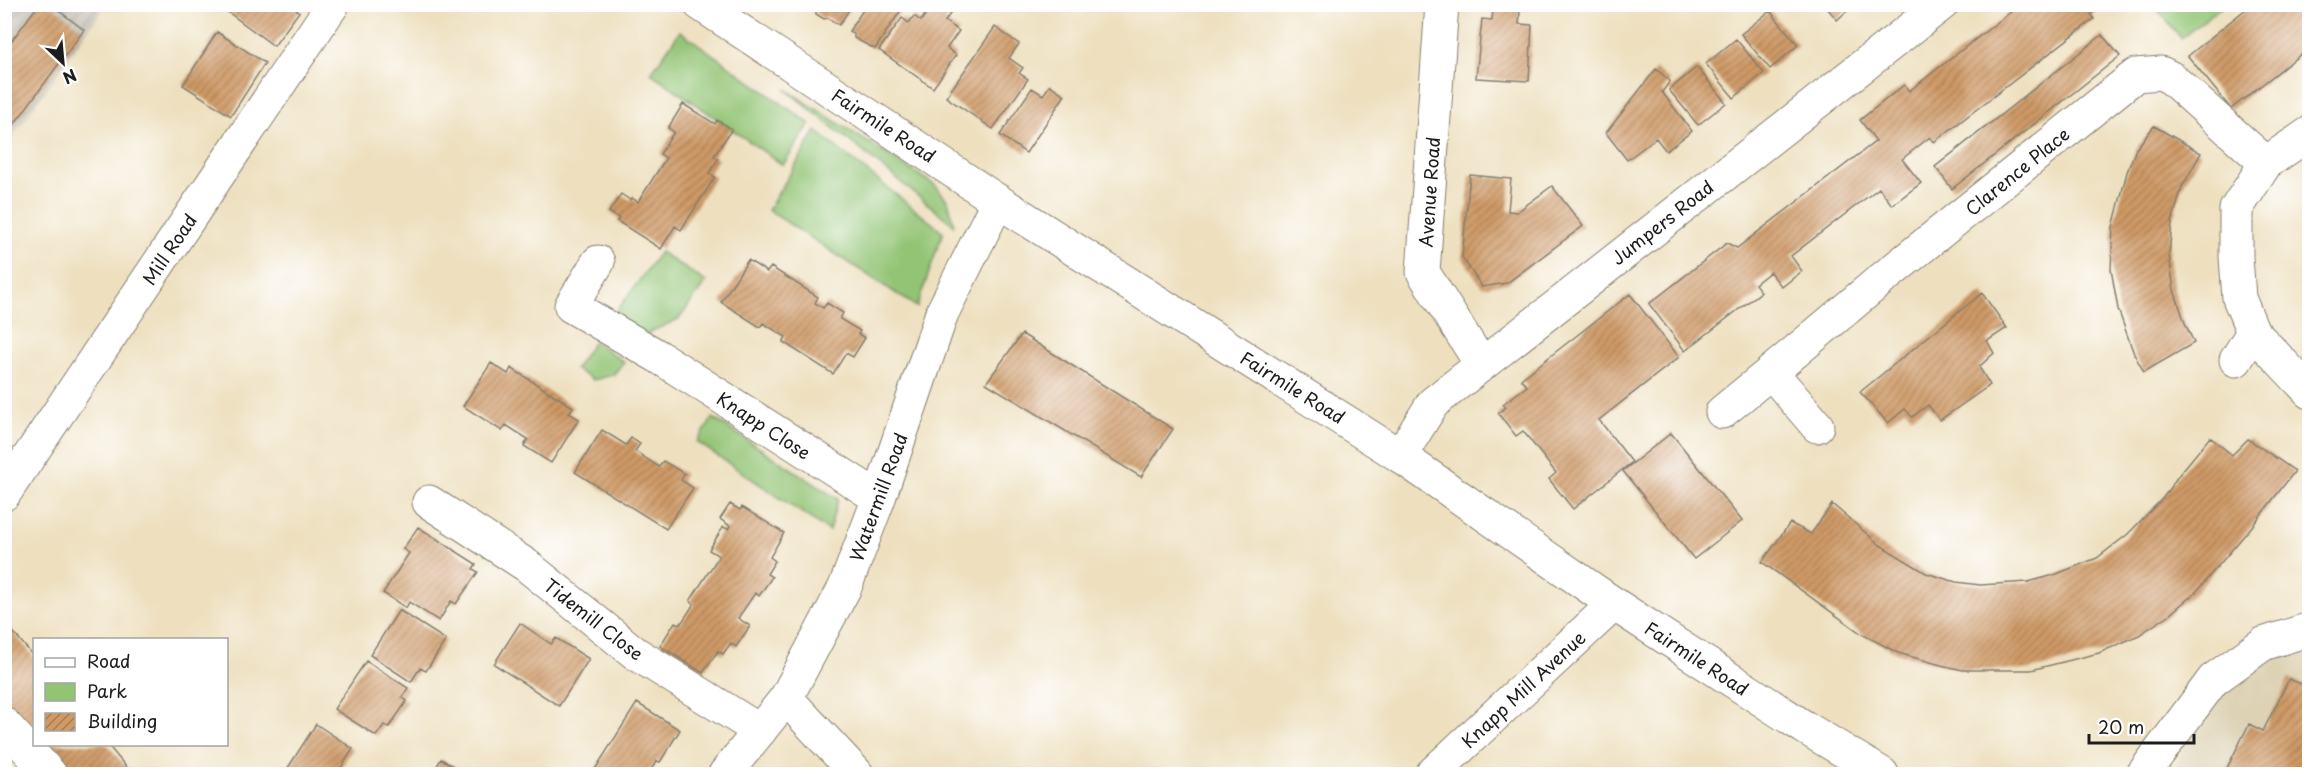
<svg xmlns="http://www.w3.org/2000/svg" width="2314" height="779" viewBox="0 0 2314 779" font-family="'Playpen Sans',sans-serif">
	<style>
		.built { fill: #ddd2b4 }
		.industrial { fill: url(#industrial-furrows) }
		.green { fill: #93c474; stroke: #587048; stroke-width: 1.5 }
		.building { fill: url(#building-hatch) }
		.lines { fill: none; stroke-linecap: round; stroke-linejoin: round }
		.minor-casing { stroke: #857e6e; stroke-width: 35 }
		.major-casing { stroke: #857e6e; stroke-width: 35 }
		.minor { stroke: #fff; stroke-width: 33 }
		.major { stroke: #fff; stroke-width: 33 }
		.labels { text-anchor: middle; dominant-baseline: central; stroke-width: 5; stroke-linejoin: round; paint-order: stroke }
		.street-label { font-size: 18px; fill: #1c1c1c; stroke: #fff }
	</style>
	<defs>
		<pattern id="industrial-furrows" width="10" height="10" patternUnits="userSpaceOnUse" patternTransform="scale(1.5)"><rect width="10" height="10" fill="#c7c4b8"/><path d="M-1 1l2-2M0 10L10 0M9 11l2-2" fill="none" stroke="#aaa89e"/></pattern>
		<pattern id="building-hatch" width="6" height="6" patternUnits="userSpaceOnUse" patternTransform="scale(1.5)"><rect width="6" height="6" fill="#cf9a66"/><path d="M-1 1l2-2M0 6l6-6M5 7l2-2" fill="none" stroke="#a77d53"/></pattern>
	</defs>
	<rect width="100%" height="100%" fill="#fff"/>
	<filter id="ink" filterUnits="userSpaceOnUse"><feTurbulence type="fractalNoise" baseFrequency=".0167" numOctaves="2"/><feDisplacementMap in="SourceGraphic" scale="12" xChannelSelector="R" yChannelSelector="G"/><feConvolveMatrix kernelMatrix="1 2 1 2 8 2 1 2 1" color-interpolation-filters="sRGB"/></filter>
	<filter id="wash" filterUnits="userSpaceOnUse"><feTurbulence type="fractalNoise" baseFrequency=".008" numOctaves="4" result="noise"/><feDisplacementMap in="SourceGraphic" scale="24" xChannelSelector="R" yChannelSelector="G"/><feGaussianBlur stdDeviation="1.35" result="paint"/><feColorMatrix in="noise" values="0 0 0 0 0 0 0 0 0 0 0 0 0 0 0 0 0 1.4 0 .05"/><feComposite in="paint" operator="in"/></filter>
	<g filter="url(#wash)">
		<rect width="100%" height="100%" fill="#eee0bf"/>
		<path class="built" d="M2309,629V774H2172L2184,745L2263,644Z"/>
		<path class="industrial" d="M5,5H106L5,147Z"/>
		<path class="green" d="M2154,5H2224L2181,38Z
			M680,31L810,124L783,165L651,73Z
			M785,89L935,185L948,201L954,225Z
			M816,131L943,232L917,307L768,210Z
			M660,252L706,282L679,319L650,332L639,342L608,323Z
			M594,341L624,362L613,375L593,380L575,369Z
			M713,418L838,499L829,531L697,442Z"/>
		<g id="blocks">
			<path class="building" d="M39,4H50L84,30L4,138V51Z
				M217,4H288L299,12L274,46Z
				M815,4H853L839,25L828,18L824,19L816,14V10L813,7Z
				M867,4H905L875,49L854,38V34L849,31Z
				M1824,4H1855L1837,20Z
				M2021,4H2104L2091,14L2094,19L1934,142L1930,137L1902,159L1921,183L1892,205L1879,188L1791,256L1802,271L1782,287L1770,272L1755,284L1761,292L1685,351L1649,304L1727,243L1737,248L1876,141L1860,120L1904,85L1909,91Z
				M2252,4H2310V47L2231,109L2188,56Z
				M932,5H942L952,11L945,21L959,31L947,48L956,55L933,88L879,50L902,18L909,23L914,16L921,21Z
				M1493,9L1520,11L1519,24L1532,25L1529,81L1476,78L1482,19L1492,20Z
				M1770,11L1798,45L1770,69L1741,34Z
				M995,27L1019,44L1009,58L1023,68L1019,73L1028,79L993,129L946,97Z
				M217,32L265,63L231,116L183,85Z
				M2102,35L2120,56L1952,189L1935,167Z
				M1736,39L1764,73L1734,98L1706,64Z
				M1697,67L1726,103L1698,125L1669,90Z
				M1656,69L1670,81L1662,92L1692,131L1666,151L1656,138L1627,160L1606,133Z
				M1050,85L1065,95L1026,153L1000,135L1032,88L1043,95Z
				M683,104L715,124L717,120L732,129L714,156L718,159L709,173L715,177L681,230L675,226L661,249L617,221L619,218L609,212L621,194L630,200L632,198L638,202L666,158L660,154L674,132L668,128Z
				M2154,126L2201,153L2182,187L2172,222L2169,255L2174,290L2185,323L2194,343L2144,372L2134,354L2118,309L2111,269L2113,227L2127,172L2136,149Z
				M1470,175L1511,179L1508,211L1517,212L1552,186L1583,226L1507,283L1482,287L1462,257Z
				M748,260L767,272L771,267L818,297L815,303L823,308L827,303L843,313L840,319L860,331L858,334L865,338L853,357L846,353L833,374L783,342L786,337L763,323L760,327L721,302Z
				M1982,293L2007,328L1987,341L1994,353L1979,367L1990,385L1940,420L1928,405L1912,417L1905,409L1888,423L1860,392Z
				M1630,294L1679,357L1599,420L1632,462L1573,509L1549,479L1556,473L1523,431L1516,436L1498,413L1506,407L1503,404L1527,386L1521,379Z
				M1022,334L1173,429L1141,477L986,383Z
				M491,363L508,374L511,368L573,407L569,413L579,419L551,463L524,446L528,439L506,425L502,431L463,406Z
				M602,430L626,445L631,438L640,444L635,451L659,467L663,461L685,474L681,480L693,488L666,529L575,472Z
				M1671,433L1742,521L1694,559L1623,471Z
				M2210,437L2232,455L2248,439L2295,471L2253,525L2196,592L2169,615L2139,635L2099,653L2031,670H1963L1941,665L1898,653L1862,634L1762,562L1790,523L1811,534L1832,504L1880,545L1926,573L1956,582L1980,585L2028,582L2054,575L2097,558L2128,534L2163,498L2178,476Z
				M730,504L740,510L742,507L784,533L770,557L775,561L767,574L772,577L759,596L755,593L738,618L750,626L736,647L731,643L723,654L718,651L703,673L660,646L675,622L680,625L694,604L690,601L719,556L709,550L723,527L728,529L730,526L720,519Z
				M418,527L476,564L473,569L478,572L456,604L451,601L439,621L409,602L406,608L383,593L409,553L403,549Z
				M399,610L446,640L426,671L420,668L411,682L370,655Z
				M4,621L34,657V744H107L132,774H55L4,714Z
				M520,623L551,644L556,638L589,659L559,706L494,664Z
				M366,661L408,688L402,697L407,701L389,727L384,725L376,736L334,709Z
				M2289,679L2306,686L2310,683V774H2224L2249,724L2263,731Z
				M637,703L680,730L660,762L657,761L648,774H592Z
				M316,724L353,749L337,774H284Z
				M441,759L467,774H432Z"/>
		</g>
	</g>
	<g filter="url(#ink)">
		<use href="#blocks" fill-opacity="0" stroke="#857e6e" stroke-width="1.5"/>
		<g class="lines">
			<g class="minor-casing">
				<path id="minor" d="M1442,4L1423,272L1481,364
					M2310,133L2266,163L2236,209V257L2239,298L2253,332L2310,392
					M598,262L571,306L659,357L879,498
					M2236,360L2253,332
					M1722,412L1771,372
					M1817,426L1771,372L1877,283L2136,75L2161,73L2171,78L2266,163
					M1400,456L1433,403L1942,4
					M4,494L333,4
					M429,502L526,565L635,653L760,731
					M786,698L857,774
					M4,724L50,774
					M725,774L786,698L845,587L879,498L942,313L998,201
					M1432,774L1614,604
					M2143,774L2213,680L2263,644L2310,629"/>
			</g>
			<g class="major-casing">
				<path id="major" d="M700,4L998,201L1400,456L1614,604L1804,727L1882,774"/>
			</g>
			<use href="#minor" class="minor"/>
			<use href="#major" class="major"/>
		</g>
	</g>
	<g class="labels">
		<g class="street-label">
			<text transform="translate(884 125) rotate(33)">Fairmile Road</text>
			<text transform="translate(2017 171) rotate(-39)">Clarence Place</text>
			<text transform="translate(1429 192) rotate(-86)">Avenue Road</text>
			<text transform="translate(1662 222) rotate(-38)">Jumpers Road</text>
			<text transform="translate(169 249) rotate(-56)">Mill Road</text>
			<text transform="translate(1293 387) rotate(32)">Fairmile Road</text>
			<text transform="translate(764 425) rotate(33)">Knapp Close</text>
			<text transform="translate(878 497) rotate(-70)">Watermill Road</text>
			<text transform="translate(594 619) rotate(38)">Tidemill Close</text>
			<text transform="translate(1697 658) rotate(33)">Fairmile Road</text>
			<text transform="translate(1523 689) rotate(-43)">Knapp Mill Avenue</text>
		</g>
	</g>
	<rect width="2314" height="779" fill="none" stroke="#fff" stroke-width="24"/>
	<rect x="33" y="638" width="195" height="108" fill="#ffffff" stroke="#a4a4a4" stroke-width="1.5"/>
	<rect x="45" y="658" width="30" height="9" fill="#ffffff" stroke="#a4a4a4" stroke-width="1.5"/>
	<text x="87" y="668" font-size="18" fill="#1c1c1c">Road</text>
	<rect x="45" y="683" width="30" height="18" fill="#93c474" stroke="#a4a4a4" stroke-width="1.5"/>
	<text x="87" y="698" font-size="18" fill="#1c1c1c">Park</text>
	<rect x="45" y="713" width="30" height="18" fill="url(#building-hatch)" stroke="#a4a4a4" stroke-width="1.5"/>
	<text x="87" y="728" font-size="18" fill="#1c1c1c">Building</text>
	<g transform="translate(63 63) rotate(154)" stroke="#ffffff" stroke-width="4.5" paint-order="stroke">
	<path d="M0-4.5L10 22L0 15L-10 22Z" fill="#1c1c1c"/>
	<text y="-9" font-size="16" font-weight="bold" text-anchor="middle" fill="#1c1c1c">N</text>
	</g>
	<path d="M2089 734v9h105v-9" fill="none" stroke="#1c1c1c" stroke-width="3"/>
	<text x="2098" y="734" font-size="18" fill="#1c1c1c" stroke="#ffffff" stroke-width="4.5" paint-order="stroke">20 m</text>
</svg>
